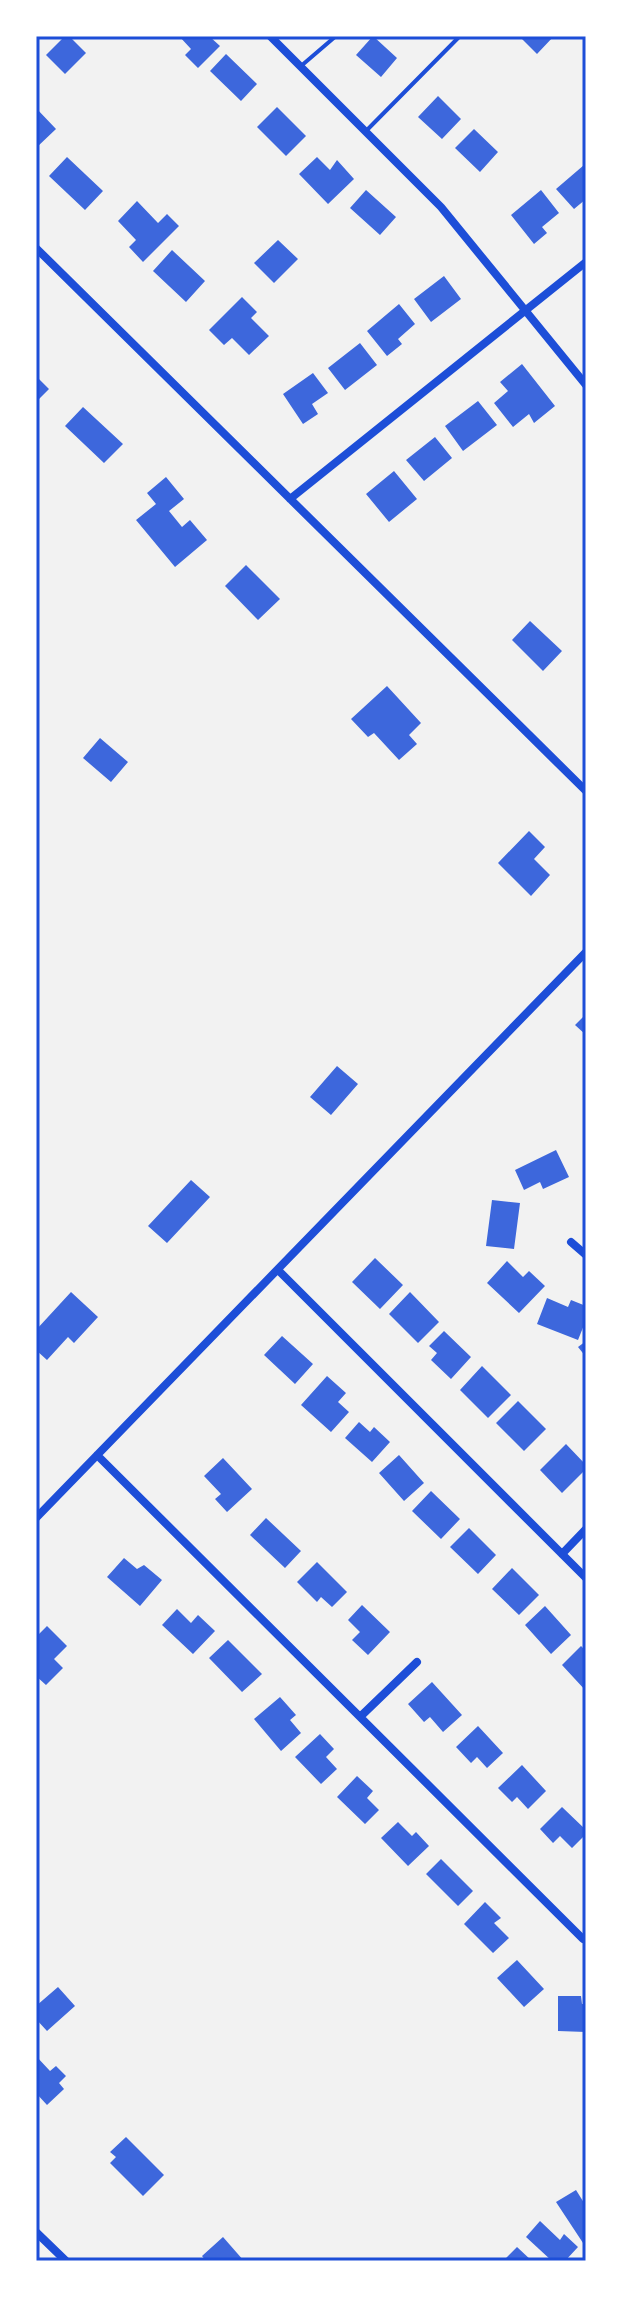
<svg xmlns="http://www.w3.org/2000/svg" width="622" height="2297" viewBox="0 0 622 2297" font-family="Raleway,sans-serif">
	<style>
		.building { fill: #3d67dc }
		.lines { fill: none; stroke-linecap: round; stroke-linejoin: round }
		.service { stroke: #1d4ed8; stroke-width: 4 }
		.minor { stroke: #1d4ed8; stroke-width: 8 }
		.neatline { fill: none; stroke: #1d4ed8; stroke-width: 3 }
	</style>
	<rect width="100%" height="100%" fill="#f2f2f2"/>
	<path class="building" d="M65,36H69L86,53L65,74L46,55Z
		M179,36H209L220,46L198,68L185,55L191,49Z
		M373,36L397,58L381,77L356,55Z
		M519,36H554L537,54Z
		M226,54L257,84L241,101L210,71Z
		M438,96L461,119L442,139L418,117Z
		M277,107L306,136L286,156L257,127Z
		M36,108L56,129L36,148Z
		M474,129L498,152L480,172L455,148Z
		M67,157L103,191L85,210L49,176Z
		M317,157L330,170L337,160L354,179L328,204L299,174Z
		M584,165L586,199L574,209L556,189Z
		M366,190L396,217L380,235L350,208Z
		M541,190L559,213L542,227L547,233L534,244L511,215Z
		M137,201L158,223L167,214L179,226L143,262L129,247L136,240L118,221Z
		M278,240L298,259L274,283L254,263Z
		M172,250L205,281L186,302L153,271Z
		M444,276L461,299L431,322L414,299Z
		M242,297L257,312L251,318L269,336L249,355L232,338L224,345L209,330Z
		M399,304L415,324L398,339L402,344L387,356L367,331Z
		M360,343L377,365L345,390L328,368Z
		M522,364L555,406L534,423L529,414L513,427L494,403L508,391L500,382Z
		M313,373L328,393L312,404L318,414L303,424L283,394Z
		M36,376L49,389L36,402Z
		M478,401L497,425L463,451L445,426Z
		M83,407L123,444L104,463L65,426Z
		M435,437L452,458L424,481L406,460Z
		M394,471L417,499L389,522L366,494Z
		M166,477L184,499L169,511L182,527L190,520L207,540L175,567L136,520L156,504L147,493Z
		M246,565L280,599L258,620L225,586Z
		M530,621L562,651L543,671L512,640Z
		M387,686L421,723L409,735L417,744L399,760L374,733L368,737L351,719Z
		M100,738L128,762L111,782L83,758Z
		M529,831L545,847L534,859L550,875L531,896L498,863Z
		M586,1014V1035L575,1025Z
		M337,1066L358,1084L331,1115L310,1097Z
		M556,1150L569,1177L543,1189L540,1182L524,1190L515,1170Z
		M191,1180L210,1197L167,1243L148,1226Z
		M492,1200L520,1203L514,1249L486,1246Z
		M375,1258L403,1285L380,1309L352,1282Z
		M507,1261L523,1277L529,1271L545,1286L519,1313L487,1283Z
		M71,1292L98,1317L74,1343L68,1337L47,1360L36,1350V1330Z
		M410,1292L439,1322L418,1343L389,1314Z
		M547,1298L568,1307L571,1300L586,1306V1320L578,1340L537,1324Z
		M444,1331L471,1357L451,1379L431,1360L437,1353L429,1346Z
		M282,1336L313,1364L295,1384L264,1355Z
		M586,1341V1357L578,1347Z
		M482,1366L511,1395L488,1418L460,1390Z
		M327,1376L346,1393L338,1402L349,1412L331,1432L301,1405Z
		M518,1401L546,1429L524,1451L496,1423Z
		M359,1422L370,1432L374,1427L390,1442L372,1462L345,1438Z
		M566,1444L586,1465V1469L562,1493L540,1470Z
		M399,1455L424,1483L404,1501L379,1473Z
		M223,1458L252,1489L227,1512L215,1499L221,1494L204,1476Z
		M431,1491L460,1519L441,1539L412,1511Z
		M266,1518L301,1551L285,1568L250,1535Z
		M469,1528L496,1555L478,1574L450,1547Z
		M124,1558L137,1569L144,1565L162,1580L140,1606L107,1577Z
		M317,1562L347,1592L332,1607L321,1597L317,1602L297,1582Z
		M512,1568L539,1595L519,1615L492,1589Z
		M362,1605L390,1632L368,1655L352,1640L360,1632L348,1620Z
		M545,1606L571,1635L551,1654L525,1625Z
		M177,1609L191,1623L198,1615L215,1631L193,1654L162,1625Z
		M47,1626L67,1646L54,1659L63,1668L46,1685L36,1676V1637Z
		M228,1640L262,1674L242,1692L209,1658Z
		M581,1646L586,1651V1691L562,1665Z
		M432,1682L462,1715L443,1732L430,1717L424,1722L408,1704Z
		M280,1697L296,1715L290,1720L301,1733L281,1751L254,1719Z
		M478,1726L503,1753L487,1768L477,1757L471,1763L456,1747Z
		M320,1734L334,1749L326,1757L337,1769L321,1784L295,1757Z
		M522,1765L546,1791L528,1809L517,1797L512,1802L498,1788Z
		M357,1776L373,1791L367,1798L379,1810L365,1824L337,1797Z
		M562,1807L586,1830V1834L572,1848L560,1836L553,1843L540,1829Z
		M398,1822L412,1836L416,1832L429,1846L408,1866L381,1838Z
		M441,1859L473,1891L458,1906L426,1874Z
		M485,1902L501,1918L494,1923L509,1938L493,1953L464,1924Z
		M517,1960L544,1989L524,2007L497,1978Z
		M58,1987L75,2006L47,2031L36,2019V2006Z
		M558,1996H581L582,2004H586V2032L558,2031Z
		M36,2056L50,2071L56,2066L66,2076L59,2083L64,2089L47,2105L36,2093Z
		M126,2137L164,2175L143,2196L110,2163L116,2157L110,2152Z
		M576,2190L586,2206V2240L583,2243L556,2202Z
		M540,2221L560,2240L564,2234L578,2247L565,2261H552L526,2237Z
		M223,2237L244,2261H206L202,2256Z
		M517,2247L532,2261H503Z"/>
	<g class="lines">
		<path class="service" d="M301,66L336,36
			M366,131L460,36"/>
		<path class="minor" d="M270,36L441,207L586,385
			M36,248L586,791
			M290,499L586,262
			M571,1242L586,1255
			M278,1270L586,1578
			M97,1455L583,1939
			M36,1518L586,952
			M562,1554L586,1529
			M361,1716L417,1662
			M36,2232L66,2261"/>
	</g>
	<rect width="622" height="2297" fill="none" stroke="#ffffff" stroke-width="76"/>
	<rect x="38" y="38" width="546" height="2221" class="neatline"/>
</svg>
